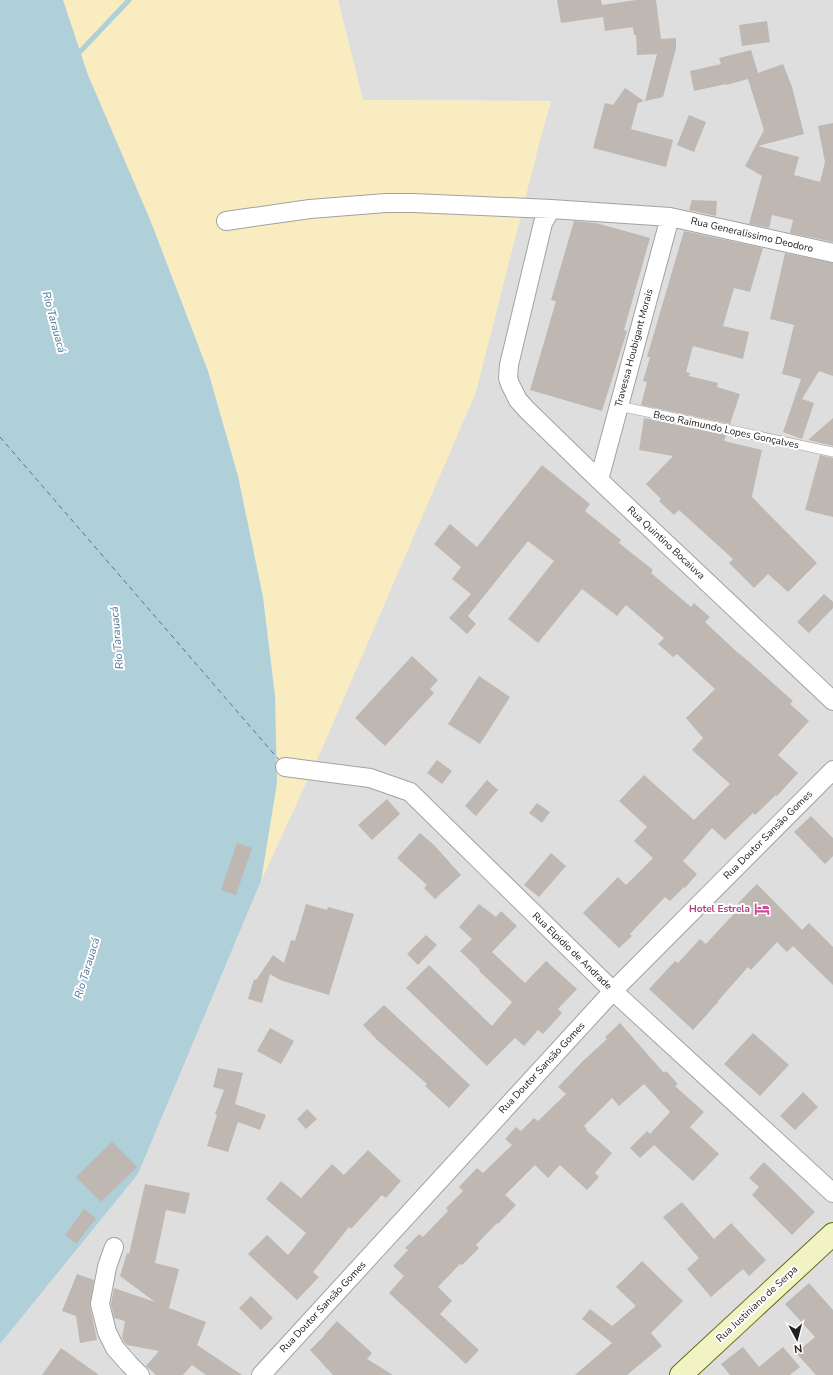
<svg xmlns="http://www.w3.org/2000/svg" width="833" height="1375" viewBox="0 0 833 1375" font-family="'Nunito Sans',sans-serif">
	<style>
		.residential { fill: #dfdede }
		.sand { fill: #f8ecc0 }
		.water { fill: #afcfd9 }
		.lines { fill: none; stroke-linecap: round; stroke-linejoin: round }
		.stream { stroke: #afcfd9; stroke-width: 5 }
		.ferry { stroke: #507498; stroke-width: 1; stroke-dasharray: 5 4; stroke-linecap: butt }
		.building { fill: #beb7b2 }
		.service-casing { stroke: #a2a2a2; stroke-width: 10 }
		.minor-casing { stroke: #a2a2a2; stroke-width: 20 }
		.secondary-casing { stroke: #646f12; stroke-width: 24 }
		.service { stroke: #fff; stroke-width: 9 }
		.minor { stroke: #fff; stroke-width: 18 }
		.secondary { stroke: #f1f3c4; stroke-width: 22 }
		.labels { text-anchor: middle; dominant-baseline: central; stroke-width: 4; stroke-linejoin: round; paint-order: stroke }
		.street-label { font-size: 10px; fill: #212121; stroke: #fff }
		.hotel-label { font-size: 10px; font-weight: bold; fill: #b23c85; stroke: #fff; text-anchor: end }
		.water-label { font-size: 11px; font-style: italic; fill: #507498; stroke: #fff }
	</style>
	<rect width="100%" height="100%" fill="#f0eee9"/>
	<path class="residential" d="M338,0H833V1375H0V1344L138,1174L261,881L328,735L543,129L551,101L363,100Z"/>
	<path class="sand" d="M63,0H338L363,100L551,101L543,129L476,392L328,735L261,881L277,783L275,696L263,597L238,476L208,371L151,222L88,75Z"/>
	<path class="water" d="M0,0H63L88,75L151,222L208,371L238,476L263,597L275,696L277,783L261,881L138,1174L0,1344Z"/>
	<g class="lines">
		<path class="stream" d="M76,56L129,0"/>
		<path class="ferry" d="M0,437L280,761"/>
	</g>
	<path class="building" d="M557,0H601L602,5L636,0H656L661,39L676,38V48L663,97L645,101L657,54L637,55L636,35H634L633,27L605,31L603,17L561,23Z
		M767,21L770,42L742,46L739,25Z
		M751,50L758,73L783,64L792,87L804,134L758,146L799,157L794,175L820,182L825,162L818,126L833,123V242L790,233L793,220L772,215L769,228L749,224L762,176L745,166L764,130L748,79L726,85V84L694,91L690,71L721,64L719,58Z
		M625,88L644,101L638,103L631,129L673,140L666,167L593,148L605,103L613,105Z
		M689,115L706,122L694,152L677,145Z
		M692,200L717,201L716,216L689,210Z
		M574,221L596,223L650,238L624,330L627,331L602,411L530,390L556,301L551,300Z
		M684,231L763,248L750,292L734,288L723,326L749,332L743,359L693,346L686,372L690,373L689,376L718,383L717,387L740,394L730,424L641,405L647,382L643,381L650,357H647Z
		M785,253L833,263V376L819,371L802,399L814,403L802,439L783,432L801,379L782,374L794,325L770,319Z
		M644,418L726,435L724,441L762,450L752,496L750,495L817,563L788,592L768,574L754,588L729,563L733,559L679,510L674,515L659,501L661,499L646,484L673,456L639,450Z
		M833,418V446L808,440Z
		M820,455L833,458V517L805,510Z
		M542,465L590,504L585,511L621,540L619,543L653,570L651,573L691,607L694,603L710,617L705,622L739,654H740L793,701L790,704L809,721L778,755L798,773L777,796L776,795L755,815L753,813L725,840L712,828L683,861L697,874L685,888L684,887L670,901L665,897L630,934L632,936L619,948L583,913L618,877L626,885L653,858L634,841L647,827L619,801L644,775L694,820L730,784L692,750L703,738L686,718L715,689L677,654L673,657L658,644L664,638L626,605L617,616L582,589L538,643L508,619L554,561L528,541L468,616L476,624L467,634L449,618L471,594L452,579L461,567L434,544L450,524L477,547Z
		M824,594L833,602V608L809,633L797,622Z
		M412,656L438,680L430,689L434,693L385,746L355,718Z
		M479,676L510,697L480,744L448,724Z
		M437,760L452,771L442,784L427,773Z
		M487,780L498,790L476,816L465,806Z
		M387,799L400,814L372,840L358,825Z
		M537,803L550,812L542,823L529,813Z
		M811,816L833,838V856L825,864L794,832Z
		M420,833L434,845L461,875L435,899L424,888L427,885L397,858Z
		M237,843L252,848L236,895L221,890Z
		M551,853L566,866L539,897L524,885Z
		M757,884L802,930L809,923L833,947V985L793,946L787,952L777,942L751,970L748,967L718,1001H719L693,1030L649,989L675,961L678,963L700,939L706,944L741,906L738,903Z
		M306,904L327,910L328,907L354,914L329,995L280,980L270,974L262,1003L248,999L254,979L256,980L273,955L284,963L291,940L295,941Z
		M479,904L496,917L501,911L517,926L492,952L525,983L546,961L577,989L558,1009L562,1013L543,1034L538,1030L524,1046L515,1038L487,1066L406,988L429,965L492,1026L512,1002L479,971L480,970L460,951L472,939L459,927Z
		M426,935L437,945L418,965L407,954Z
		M384,1005L470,1085L449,1108L425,1086L427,1084L377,1040L363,1025Z
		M620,1023L664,1073L666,1071L678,1084L675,1086L704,1112L690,1127L719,1154L693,1181L654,1145L640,1158L630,1148L647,1131L650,1134L670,1112L644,1084L619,1106L612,1098L584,1126L587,1129L586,1130L612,1153L595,1173L599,1177L587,1190L560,1165L548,1178L535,1165L505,1195L516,1205L498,1224L497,1223L476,1245L479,1248L462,1265L460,1264L438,1287L452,1301L440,1314L479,1350L466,1364L389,1293L404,1276L393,1266L408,1250L405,1248L419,1234L423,1237L448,1211L446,1208L463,1191L459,1187L477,1168L483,1173L512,1145L505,1139L516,1127L521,1131L534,1118L538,1121L566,1094L558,1087L584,1060L607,1039L605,1037Z
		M270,1028L294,1041L281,1064L257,1051Z
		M753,1033L789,1065L760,1096L724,1064Z
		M218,1068L243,1073L235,1104L266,1115L260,1130L238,1122L228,1152L207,1146L217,1115L215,1114L224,1090L213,1087Z
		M803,1092L818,1107L795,1130L780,1116Z
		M307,1109L317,1119L306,1129L297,1119Z
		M112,1142L137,1167L101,1202L76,1177Z
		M368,1150L401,1181L386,1198L382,1195L351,1229L349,1227L313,1272L319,1277L297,1300L248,1254L267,1235L288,1255L306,1233L266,1199L281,1181L301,1198L332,1164L344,1175Z
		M764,1162L815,1212L792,1235L752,1195L759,1187L749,1178Z
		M145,1184L190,1193L185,1214L166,1210L155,1263L179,1269L169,1308L206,1322L197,1345L242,1375H206L192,1365L183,1375H156L146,1366L159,1351L127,1345L124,1342L122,1338L125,1321L114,1318L111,1304L114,1288L155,1302L120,1276L127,1253L129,1254Z
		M682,1202L714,1239L731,1223L766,1260L749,1276L743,1269L711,1297L687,1269L699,1258L663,1217Z
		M84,1209L96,1218L76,1244L65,1235Z
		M642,1261L683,1301L651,1333L662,1346L627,1375H575L612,1343L582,1319L590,1309L612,1326L636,1306L616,1287Z
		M77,1274L94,1280L90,1306L97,1340L80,1343L76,1316L62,1311Z
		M809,1283L833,1310V1375H816L796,1353L815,1337L785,1304Z
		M251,1296L273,1318L261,1330L239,1308Z
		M337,1321L372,1353L367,1359L393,1375H333L310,1350L325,1335H324Z
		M743,1347L759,1367L783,1347L800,1367L790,1375H730L721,1364Z
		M61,1348L99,1375H42Z"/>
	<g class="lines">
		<g class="service-casing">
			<path id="service" d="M619,406L833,452"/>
		</g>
		<g class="minor-casing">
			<path id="minor" d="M551,209L543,223L509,365L508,378L510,384L518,400L527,410L599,480L833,701
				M226,221L310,209L386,203H413L551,209L670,217L833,253
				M599,480L670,217
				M285,767L370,778L410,792L613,991L833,1193
				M114,1247L107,1267L100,1304L107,1332L115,1348L129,1364L140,1375
				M261,1375L613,991L833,770"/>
		</g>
		<g class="secondary-casing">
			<path id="secondary" d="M681,1375L833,1234"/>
		</g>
		<use href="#service" class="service"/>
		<use href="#minor" class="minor"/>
		<use href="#secondary" class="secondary"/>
	</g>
	<defs>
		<g id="hotel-bare" transform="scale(1.2)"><path d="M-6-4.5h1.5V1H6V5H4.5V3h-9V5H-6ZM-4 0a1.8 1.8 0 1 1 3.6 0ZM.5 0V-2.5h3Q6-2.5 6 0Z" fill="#d1479c" stroke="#fff" stroke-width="2.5" paint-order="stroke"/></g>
	</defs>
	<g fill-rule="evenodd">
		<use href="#hotel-bare" x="762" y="909"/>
	</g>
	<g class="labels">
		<g class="street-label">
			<text transform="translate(752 235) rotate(13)">Rua Generalissimo Deodoro</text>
			<text transform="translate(634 348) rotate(-75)">Travessa Houbigant Morais</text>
			<text transform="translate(726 430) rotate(12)">Beco Raimundo Lopes Gonçalves</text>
			<text transform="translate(666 543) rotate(43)">Rua Quintino Bocaiuva</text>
			<text transform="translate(768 835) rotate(-45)">Rua Doutor Sansão Gomes</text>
			<text transform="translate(572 951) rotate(44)">Rua Elpidio de Andrade</text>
			<text transform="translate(542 1068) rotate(-47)">Rua Doutor Sansão Gomes</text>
			<text transform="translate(757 1304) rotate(-43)">Rua Justiniano de Serpa</text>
			<text transform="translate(323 1307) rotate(-47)">Rua Doutor Sansão Gomes</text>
		</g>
		<g class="hotel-label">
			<text x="750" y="909">Hotel Estrela</text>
		</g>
		<g class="water-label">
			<text transform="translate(54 322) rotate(75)">Rio Tarauacá</text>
			<text transform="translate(117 638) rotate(-95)">Rio Tarauacá</text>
			<text transform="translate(87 968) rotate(-73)">Rio Tarauacá</text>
		</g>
	</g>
	<g transform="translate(797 1339) rotate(173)" stroke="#ffffff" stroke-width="3" paint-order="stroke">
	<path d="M0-3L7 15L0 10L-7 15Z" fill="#212121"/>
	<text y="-6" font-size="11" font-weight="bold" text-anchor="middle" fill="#212121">N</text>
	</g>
</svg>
